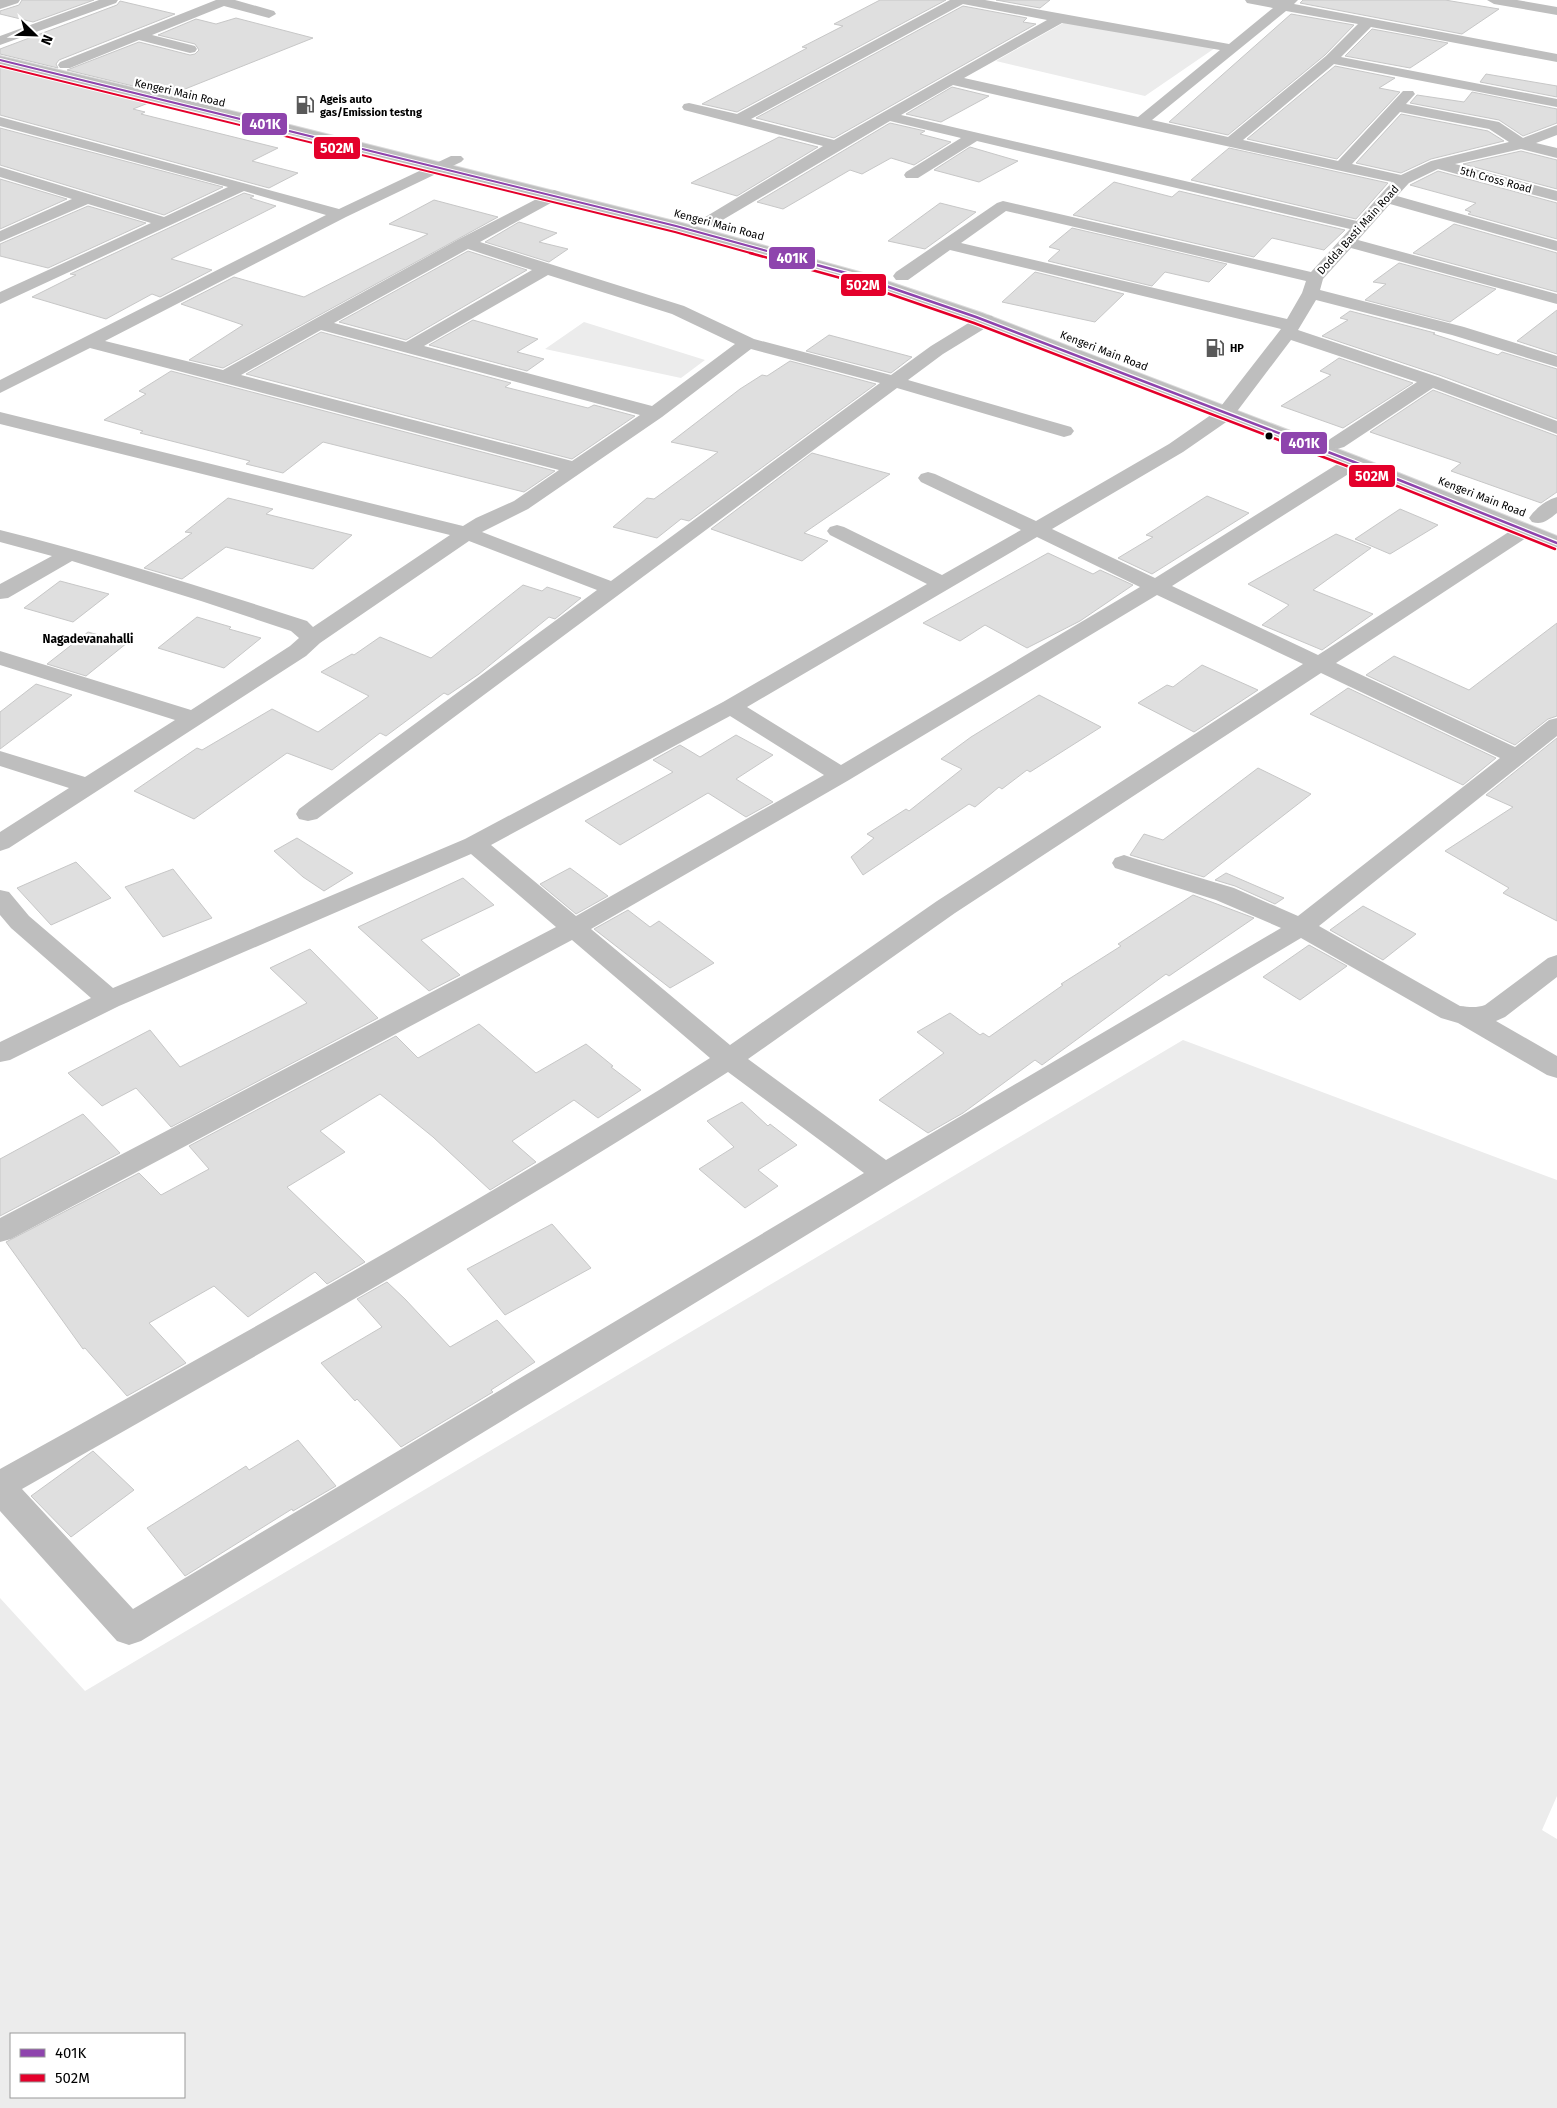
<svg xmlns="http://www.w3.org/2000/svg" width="1557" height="2108" viewBox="0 0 1557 2108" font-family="'Fira Sans',sans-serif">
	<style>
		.green { fill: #ececec; fill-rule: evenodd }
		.building { fill: #dfdfdf; stroke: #c7c7c7 }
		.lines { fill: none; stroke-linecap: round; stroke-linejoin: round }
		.major-casing { stroke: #dbdbdb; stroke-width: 2 }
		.minor { fill: #bebebe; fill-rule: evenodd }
		.major { fill: #bebebe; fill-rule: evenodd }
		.bus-1-far1-casing { stroke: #fff; stroke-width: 4 }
		.bus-1-casing { stroke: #fff; stroke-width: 5 }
		.bus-2-far1-casing { stroke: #fff; stroke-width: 4 }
		.bus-2-casing { stroke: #fff; stroke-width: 5 }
		.bus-1-far1 { stroke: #8e44ad; stroke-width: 2 }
		.bus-1 { stroke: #8e44ad; stroke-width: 2.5 }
		.bus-2-far1 { stroke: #e4002b; stroke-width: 2 }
		.bus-2 { stroke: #e4002b; stroke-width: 2.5 }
		.bus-dot { fill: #000; stroke: #fff; stroke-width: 2 }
		.labels { text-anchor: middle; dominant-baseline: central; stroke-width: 4.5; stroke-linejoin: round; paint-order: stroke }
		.far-street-label { font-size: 11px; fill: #000; stroke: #fff }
		.far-poi-label { font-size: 11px; font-weight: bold; fill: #000; stroke: #fff; text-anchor: start }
		.far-neighbourhood-label { font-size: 12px; font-weight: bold; fill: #000; stroke: #fff }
		.line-badge { stroke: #fff; stroke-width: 2 }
		.badge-label { font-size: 14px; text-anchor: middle; font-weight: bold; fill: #fff }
	</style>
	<rect width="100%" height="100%" fill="#fff"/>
	<path class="green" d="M1065,22L1215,48L1145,96L996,61Z
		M584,322L705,360L681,378L545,349Z
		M1183,1040L1557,1180V1796L1542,1830L1557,1839V2108H0V1598L85,1691ZM11,2034H184V2097H11Z"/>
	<path class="building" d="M22,0H94L33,22L0,14V11L19,5Z
		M880,0H946L737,112L702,104L807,48L802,47L843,26L834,24Z
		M996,0H1050L1040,8Z
		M1303,0H1445L1499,9L1462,34L1300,3Z
		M120,1L175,14L59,60L56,64L58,68L0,54V49L117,5Z
		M963,6L1027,18L1023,22L1036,24L834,138L756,118Z
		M1291,14L1354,25L1325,55L1228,135L1169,122Z
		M236,18L313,38L170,95L67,70L139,42L190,55L195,54L199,50L195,44L158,35L196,19L216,24Z
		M1372,29L1448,43L1410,68L1345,56Z
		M0,66L151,102L133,109L145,112L141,114L278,148L252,161L298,173L269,188L0,115Z
		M1335,66L1395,78L1379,88L1400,92L1337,159L1247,139Z
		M1486,74L1557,86V97L1480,82Z
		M952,87L989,96L941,122L906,114Z
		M1472,92L1557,109V123L1523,136L1499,120L1410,103L1417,95L1464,102Z
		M1401,114L1488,131L1504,141L1431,159L1401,173L1356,163Z
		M890,123L925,131L920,134L951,142L914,165L891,158L862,174L850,170L783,209L757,202Z
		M0,128L223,187L164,215L0,165Z
		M779,137L818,147L737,196L691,183Z
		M970,147L1018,161L979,182L934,170Z
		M1229,148L1388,183L1356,219L1191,180Z
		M1521,151L1557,160V189L1463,164Z
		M1438,171L1557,203V239L1468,214L1471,212L1465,210L1476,203L1410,185Z
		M0,179L67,199L0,229Z
		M1114,182L1172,197L1179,191L1345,230L1324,250L1272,238L1254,257L1073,215Z
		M244,193L254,196L250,198L276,206L171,259L212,270L160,297L152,294L106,319L32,297L76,275L70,274Z
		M434,200L498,217L223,368L189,360L243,325L181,304L234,277L304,297L428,234L389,224Z
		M940,203L976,212L925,249L888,241Z
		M88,206L146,223L48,268L0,256V244Z
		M519,222L557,233L539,242L568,249L549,262L485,242Z
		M1454,224L1557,253V292L1413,253Z
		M1072,228L1227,264L1209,282L1165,272L1152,286L1048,261L1060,250L1049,247Z
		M468,251L527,270L406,340L339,322Z
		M1399,263L1496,289L1450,322L1365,300L1386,284L1373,282Z
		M1035,272L1124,294L1095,322L1002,302Z
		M1557,310V354L1517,341Z
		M1350,311L1435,333L1433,334L1498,355L1502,352L1557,369V419L1439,375L1322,336L1348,320L1340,318Z
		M473,320L538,339L517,352L544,359L527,371L429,345Z
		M321,332L511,383L505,387L588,408L594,405L635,416L572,459L246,374Z
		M829,335L912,357L891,373L806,351Z
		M1339,358L1413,383L1343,428L1281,406L1331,375L1320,371Z
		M790,361L876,384L689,521L681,519L657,538L613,527L647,498L654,499L718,452L671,442L740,389L762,375L767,376Z
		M171,371L555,471L524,492L323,442L283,473L246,464L250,461L140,433L143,431L104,420L146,394L139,391Z
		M1433,390L1557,436V492L1541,503L1451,471L1461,463L1370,432Z
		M812,453L890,474L804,533L828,541L802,561L711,529Z
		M1207,496L1249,513L1152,574L1118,558L1153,537L1146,535Z
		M228,498L273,509L266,514L352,535L313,569L226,547L182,579L144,568L192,533L185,532Z
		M1400,509L1438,525L1390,554L1355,539Z
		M1336,534L1371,548L1313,590L1373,614L1322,650L1262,625L1289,605L1248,584Z
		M1048,553L1093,574L1100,570L1133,585L1080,621L1027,648L985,625L960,641L923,623Z
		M60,581L109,594L73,622L24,608Z
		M523,585L542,591L547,587L581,598L555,619L549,617L479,674L448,695L444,693L386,736L380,733L332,770L287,753L194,819L134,791L197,748L202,750L272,709L318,732L369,696L321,672L352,654L354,655L380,637L431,658Z
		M197,617L231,627L229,629L261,638L224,668L158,648Z
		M1557,623V716L1548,719L1515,745L1366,675L1394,656L1469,690Z
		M88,632L127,643L86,676L47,664Z
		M1202,665L1258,690L1194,732L1138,703L1167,685L1173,687Z
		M36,684L72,695L0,749V712Z
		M1348,688L1496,758L1463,785L1310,714Z
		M1039,695L1101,727L1030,772L1027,770L1002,789L999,787L975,807L969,804L863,875L851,857L874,838L867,834L906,809L909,811L962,769L941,759L971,737Z
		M736,735L773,755L736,779L773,802L746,817L708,793L620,845L585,821L673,772L653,760L680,745L700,757Z
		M1557,738V921L1503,893L1509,888L1445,851L1513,807L1486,795Z
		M1258,768L1311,794L1204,877L1130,855L1144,834L1163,840Z
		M297,838L353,873L324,891L303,877L274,851Z
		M76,862L111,898L51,925L17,888Z
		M570,868L608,896L576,914L540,884Z
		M173,869L212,918L163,937L125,887Z
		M1226,873L1284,898L1275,904L1235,886L1215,880Z
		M463,878L494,905L421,940L460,975L429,991L358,927Z
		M1193,895L1254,918L1169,976L1166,974L1042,1065L1035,1060L963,1113L928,1133L879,1100L944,1053L917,1032L950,1013L980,1035L983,1033L989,1037L1063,985L1061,984L1121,946L1118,944Z
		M1363,906L1416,934L1383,960L1330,930Z
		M628,910L650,927L659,921L714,963L670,988L594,929Z
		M1309,945L1347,966L1300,1000L1263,977Z
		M310,949L378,1018L171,1127L136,1088L102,1106L68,1073L150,1030L180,1067L307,1003L270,968Z
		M479,1024L536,1073L586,1044L613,1066L611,1067L641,1090L598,1118L574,1100L512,1141L536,1162L490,1190L433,1137L380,1094L320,1131L345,1152L287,1187L365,1262L327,1284L315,1272L248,1317L214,1286L149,1323L186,1363L127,1396L85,1348L83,1349L6,1242L139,1173L161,1195L209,1169L189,1146L396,1036L418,1058Z
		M742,1102L768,1126L770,1124L797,1145L758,1170L778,1186L745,1208L699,1169L734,1147L707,1121Z
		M83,1114L120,1153L0,1216V1159Z
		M552,1224L591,1268L505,1315L467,1269Z
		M387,1282L405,1299L450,1347L497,1320L535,1362L491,1390L493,1392L401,1447L357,1399L355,1401L321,1363L382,1327L357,1299Z
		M298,1440L336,1486L293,1511L292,1509L185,1576L147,1528L246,1466L249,1470Z
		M93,1451L134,1490L71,1537L31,1496Z"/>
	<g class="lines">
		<g class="major-casing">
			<path id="major" d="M0,56L278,122L682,223L863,273L982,313L1361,458L1557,536V549L970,321L851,280L670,230L278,131L0,64Z"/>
		</g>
		<path class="minor" d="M0,0H20L18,3L0,9Z
			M99,0H118L116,3L0,45V36Z
			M216,0H235L274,11L276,14L269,18L224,6L152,35L195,46L197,49L195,52L190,53L139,40L70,68H60L58,65L60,62Z
			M950,0H985L1229,44L1273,8L1247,3L1245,0H1298L1294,4L1557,54V62L1371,27L1341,57L1557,99V107L1334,64L1243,140L1338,161L1403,91H1413L1415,94L1406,104L1499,122L1523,138L1557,125V135L1536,143L1557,148V158L1521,149L1455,164L1557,191V201L1438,169L1409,183L1397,196L1557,241V251L1390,204L1358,240L1557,294V304L1351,248L1323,279L1320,290L1464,327L1557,356V367L1452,335L1316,300L1298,330L1438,377L1557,421V434L1433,388L1344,447L1337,449L1330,447L1327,443L1330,439L1417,382L1291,340L1232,418L1183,452L1052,529L1155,578L1347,458L1354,456L1361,458L1364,462L1361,466L1172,586L1318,655L1518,526L1525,524L1532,526L1535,530L1532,534L1336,663L1515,747L1549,720L1557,718V736L1319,926L1460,1006C1469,1007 1477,1008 1485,1005L1548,958L1557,955V977L1505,1017L1496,1021L1557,1056V1078L1547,1075L1458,1023L1441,1018L1301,938L895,1181L141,1641L129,1645L117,1641L0,1511V1469C239,1336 479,1204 710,1058L572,940L11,1239L0,1242V1218L556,927L471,854L119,1006L10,1060L0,1062V1042L91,998L11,928L0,915V890L9,892L29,916L113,988L465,839L723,702L927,584L830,535L827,531L830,527L837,525L844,527L942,575L1021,530L921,482L918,478L921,474L928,472L935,474L1036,521L1169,444L1218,410L1281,329L950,250L908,280H896L893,276L896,272L997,203L1003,201L1311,272L1350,229L977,141L918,178H906L904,175L906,172L961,138L890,121L714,225H702L700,222L702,219L823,146L684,110L682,107L684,104L689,103L737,114ZM963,4L1047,20L834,140L751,119ZM1286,11L1358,24L1326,56L1228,137L1152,120ZM1062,23L1220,50L1138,117L964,78ZM953,85L1139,127L1392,182L1357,221L901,115ZM1400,112L1489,129L1509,142L1431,161L1401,175L1352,164ZM1006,211L1306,281L1302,293L1287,319L961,243ZM1037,537L1140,587L841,765L747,707ZM1157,595L1303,664L937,901L730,1045L591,929L849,780ZM1321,673L1500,758L1298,916L1234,888L1133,858L1124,855L1115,858L1112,863L1115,868L1216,900L1281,928L886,1160L748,1059L955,913ZM730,716L824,775L576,916L491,845ZM728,1072L864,1173L133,1609L22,1489C259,1354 498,1220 728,1072Z
			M1487,0H1517L1557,7V15L1494,4Z
			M0,117L339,209L451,156H461L464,159L461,162L346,217L105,341L223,370L459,239L554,190L560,192L562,195L560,198L480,242L684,306L754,339L891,375L931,346L980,316L986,315L992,316L995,320L992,324L943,354L908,380L1071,427L1074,431L1071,435L1064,437L897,388L317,819L308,821L299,819L296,814L299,809L597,590L469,541L320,643L306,656L9,848L0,851V832L69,788L0,766V751L85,777L175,720L0,665V651L191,710L290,646L299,638L291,631L201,601L72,561L8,598L0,599V584L52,556L0,542V530C104,556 205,588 307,621L313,627L450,535L0,424V412L463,526L476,518L514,501L559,470L90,348L0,393V380L326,215L244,191L0,304V292L151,223L88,204L0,242V231L72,199L0,177V167L164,217L228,187L0,126ZM468,249L532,270L406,342L334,323ZM548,275L672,314L735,344L652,406L424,346ZM321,330L640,415L572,461L241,375ZM751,349L880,383L611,581L482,532L528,509L662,417Z
			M1557,497V513C1548,520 1543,525 1532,522L1529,518C1535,509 1546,500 1557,497Z"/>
		<use href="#major" class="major"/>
		<g class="bus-1-far1-casing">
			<path id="bus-1-far1" d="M0,60L676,226L778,254"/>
		</g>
		<g class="bus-1-casing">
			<path id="bus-1" d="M773,253L857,276L976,317L1354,462L1557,543"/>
		</g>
		<g class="bus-2-far1-casing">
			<path id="bus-2-far1" d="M0,66L675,232L754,254"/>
		</g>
		<g class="bus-2-casing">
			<path id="bus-2" d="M750,253L855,282L974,323L1352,468L1555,549"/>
		</g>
		<use href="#bus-1-far1" class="bus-1-far1"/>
		<use href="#bus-1" class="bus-1"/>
		<use href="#bus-2-far1" class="bus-2-far1"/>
		<use href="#bus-2" class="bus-2"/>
	</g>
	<defs>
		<g id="fuel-bare" transform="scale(1.5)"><path d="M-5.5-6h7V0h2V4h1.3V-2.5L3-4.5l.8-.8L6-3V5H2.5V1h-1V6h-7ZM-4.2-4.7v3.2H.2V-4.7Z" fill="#595959" stroke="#fff" stroke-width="2.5" paint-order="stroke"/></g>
	</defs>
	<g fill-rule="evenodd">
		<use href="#fuel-bare" x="305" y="105"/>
		<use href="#fuel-bare" x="1215" y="348"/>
	</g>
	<circle class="bus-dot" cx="1269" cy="436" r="4.5"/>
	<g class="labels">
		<g class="far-street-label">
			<text transform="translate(180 93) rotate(13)">Kengeri Main Road</text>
			<text transform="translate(1496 180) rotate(15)">5th Cross Road</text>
			<text transform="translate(719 225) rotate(15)">Kengeri Main Road</text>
			<text transform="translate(1358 230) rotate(-48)">Dodda Basti Main Road</text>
			<text transform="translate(1104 351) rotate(21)">Kengeri Main Road</text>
			<text transform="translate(1482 497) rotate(21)">Kengeri Main Road</text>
		</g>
		<g class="far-poi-label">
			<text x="320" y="99">Ageis auto<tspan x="320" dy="13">gas/Emission testng</tspan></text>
			<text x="1230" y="348">HP</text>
		</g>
		<g class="far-neighbourhood-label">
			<text x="88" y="639">Nagadevanahalli</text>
		</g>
	</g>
	<g class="line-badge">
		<rect x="241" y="112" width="47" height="24" rx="5" fill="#8e44ad"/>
		<rect x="313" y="136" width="48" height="24" rx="5" fill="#e4002b"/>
		<rect x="768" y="246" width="48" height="24" rx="5" fill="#8e44ad"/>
		<rect x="840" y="273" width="47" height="24" rx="5" fill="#e4002b"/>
		<rect x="1280" y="431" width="48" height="24" rx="5" fill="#8e44ad"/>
		<rect x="1348" y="464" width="48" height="24" rx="5" fill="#e4002b"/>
	</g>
	<g class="badge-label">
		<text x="265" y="129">401K</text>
		<text x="337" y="153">502M</text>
		<text x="792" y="263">401K</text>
		<text x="863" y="290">502M</text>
		<text x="1304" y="448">401K</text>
		<text x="1372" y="481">502M</text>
	</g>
	<rect x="10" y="2033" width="175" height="65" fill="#ffffff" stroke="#999999"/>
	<rect x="20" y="2049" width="25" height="8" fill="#8e44ad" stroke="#999999"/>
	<text x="55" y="2058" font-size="15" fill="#000000">401K</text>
	<rect x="20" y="2074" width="25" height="8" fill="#e4002b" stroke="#999999"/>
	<text x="55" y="2083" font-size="15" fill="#000000">502M</text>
	<g transform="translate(35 35) rotate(113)" stroke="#ffffff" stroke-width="4" paint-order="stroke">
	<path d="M0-4L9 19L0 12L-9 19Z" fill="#000000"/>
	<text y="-8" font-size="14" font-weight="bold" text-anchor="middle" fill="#000000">N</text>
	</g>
</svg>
